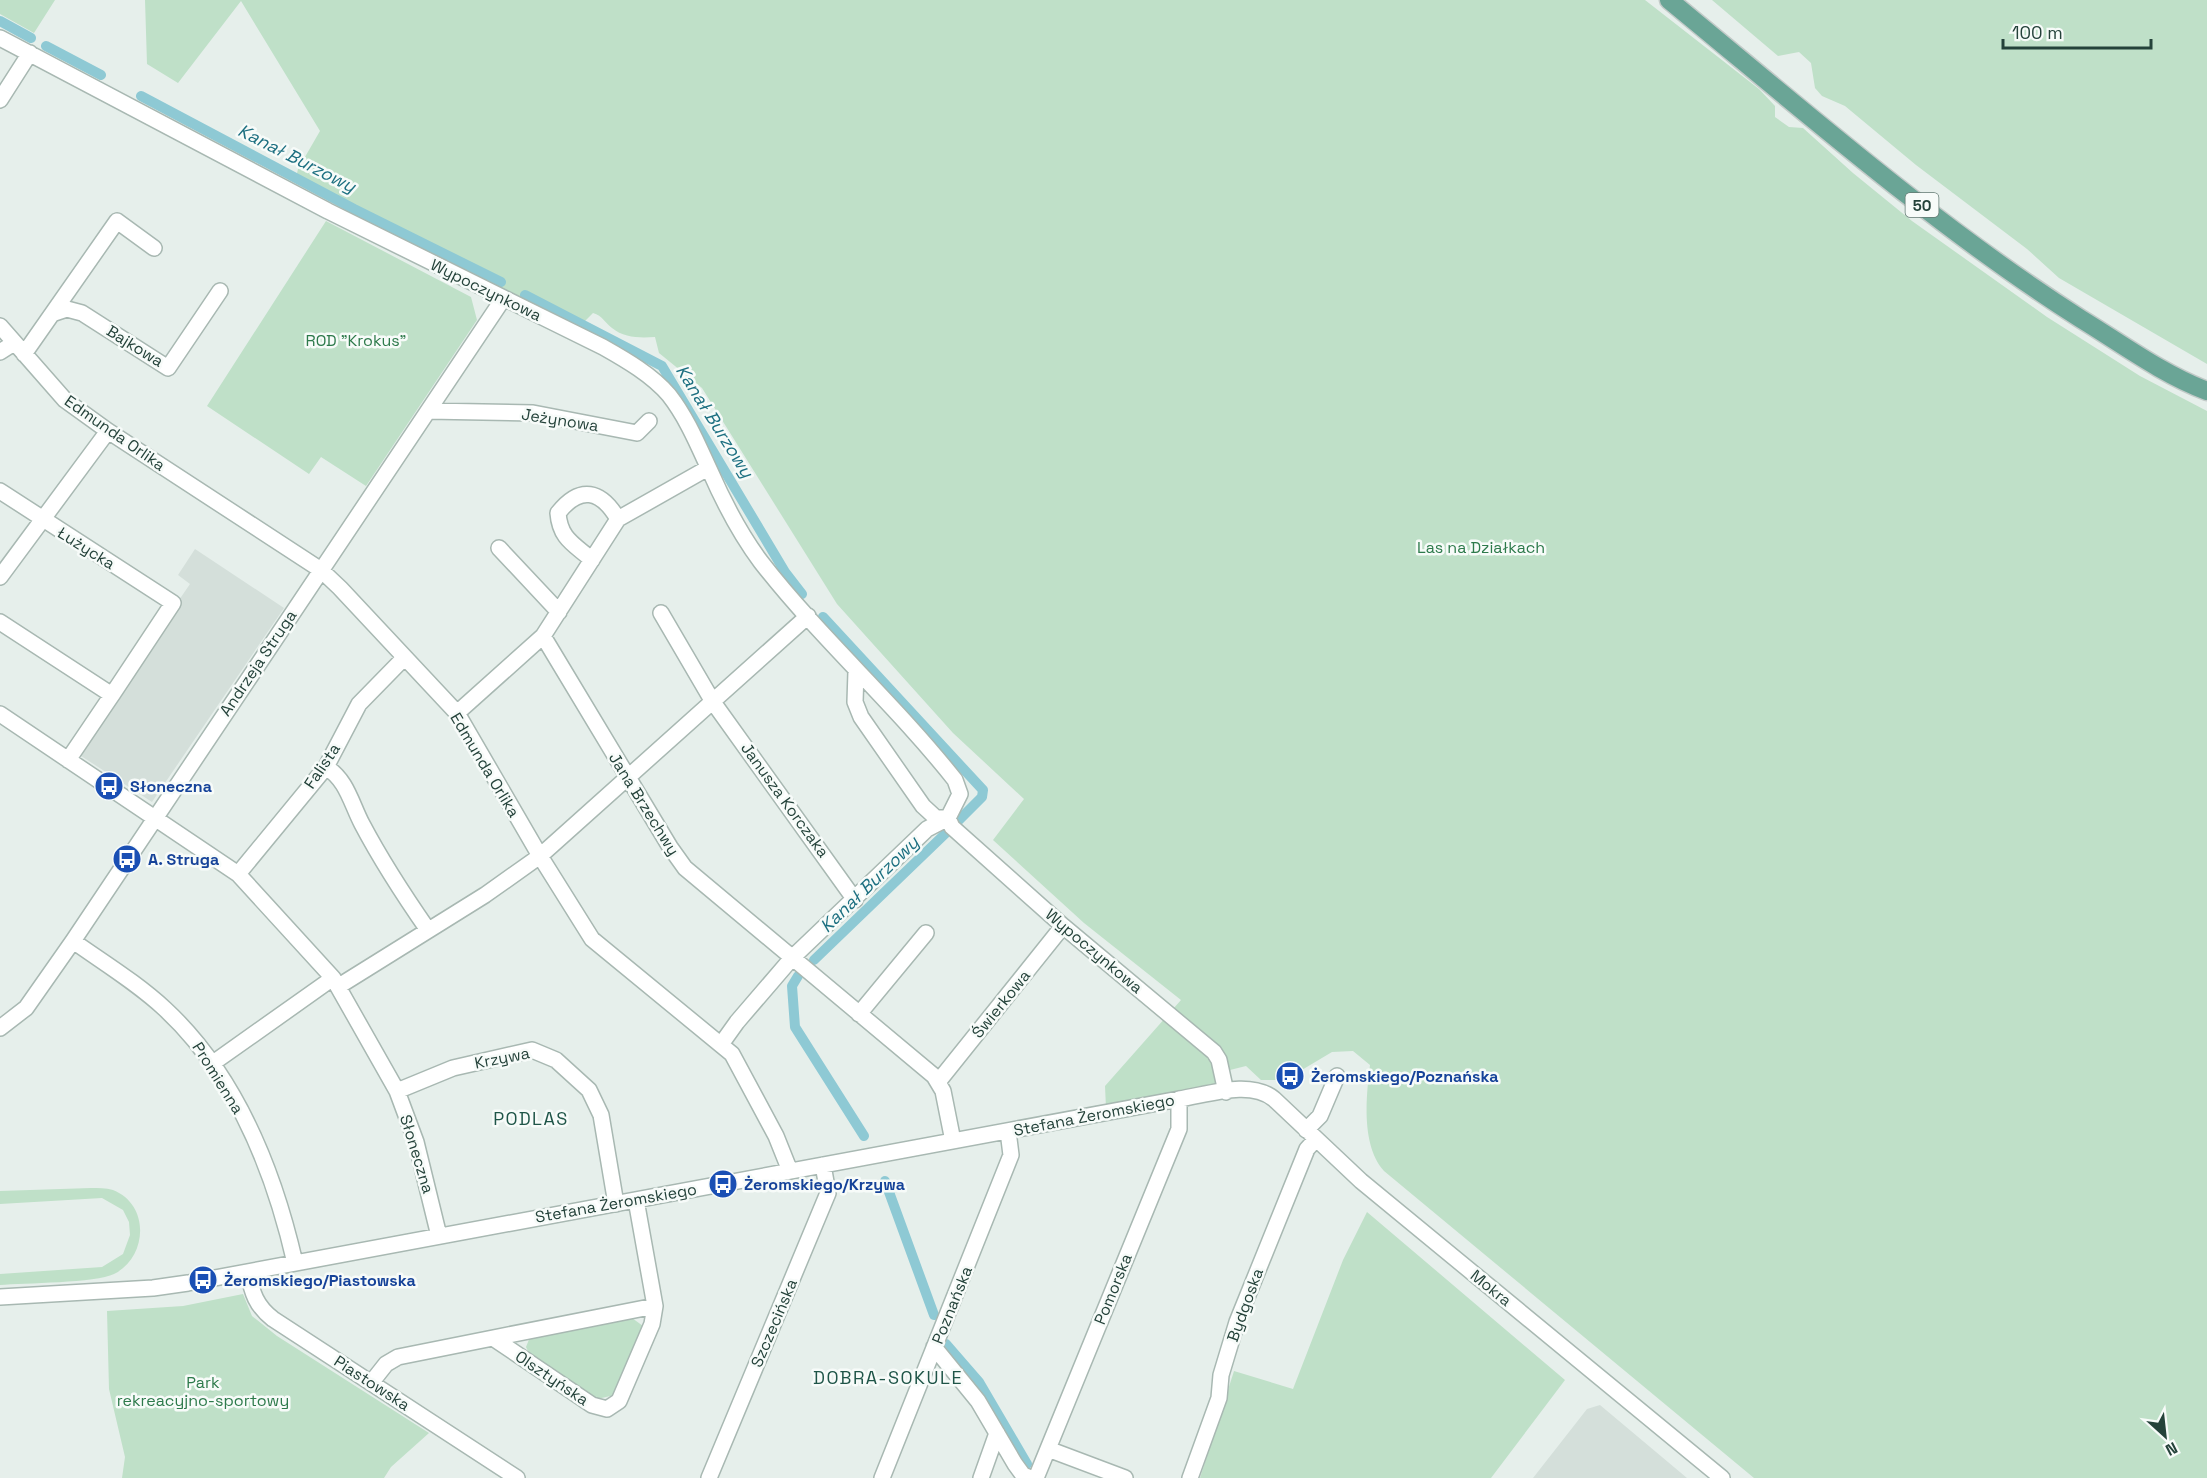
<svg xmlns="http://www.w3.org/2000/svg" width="2207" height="1478" viewBox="0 0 2207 1478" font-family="'Space Grotesk',sans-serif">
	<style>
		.built { fill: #d4dfda }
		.green { fill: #bfe0c8 }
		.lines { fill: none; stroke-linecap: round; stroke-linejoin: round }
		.canal { stroke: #8ec9d4; stroke-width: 10 }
		.minor-casing { stroke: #a8b8b2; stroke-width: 18 }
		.major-casing { stroke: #c2cac8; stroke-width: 21 }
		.minor { stroke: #fff; stroke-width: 15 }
		.major { stroke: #6aa596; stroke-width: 18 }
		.labels { text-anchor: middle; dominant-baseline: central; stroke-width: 5; stroke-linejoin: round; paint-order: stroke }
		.shield { fill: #f7fbf9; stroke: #637a73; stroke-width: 1.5 }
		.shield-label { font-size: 15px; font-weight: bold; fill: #24423a }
		.street-label { font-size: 16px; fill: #24423a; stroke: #f7fbf9 }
		.park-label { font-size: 16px; fill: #2d7a4b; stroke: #f7fbf9 }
		.transit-label { font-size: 16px; font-weight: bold; fill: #164399; stroke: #f7fbf9; text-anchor: start }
		.water-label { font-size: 18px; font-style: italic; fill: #1c6f80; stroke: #f7fbf9 }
		.neighbourhood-label { font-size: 18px; letter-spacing: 1.5px; fill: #1f5548; stroke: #f7fbf9 }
	</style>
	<rect width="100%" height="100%" fill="#e6efeb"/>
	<path class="built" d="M195,549L284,608L152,802L75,752L190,584L178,575Z
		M1600,1405L1687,1478H1533L1587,1409Z"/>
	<path class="green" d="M0,0H55L34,33L0,14Z
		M145,0H1645L1759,89L1775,106V117L1789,127L1803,128L1853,173L1912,221L2047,317L2140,376L2207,411V1478H1754L1384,1171C1361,1145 1366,1098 1370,1065L1353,1051L1332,1052L1285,1080H1261L1246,1066L1230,1070L1227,1086L1106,1108L1105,1086L1181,1000L1084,923L993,840L1024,799L953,733L837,604L702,388L659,353L655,337C640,338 624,338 612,328C604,322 603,316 593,313L584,322L539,300L537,311L384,232L396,225L383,224L295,182L298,169L320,131L241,1L178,83L147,64Z
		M1712,0H2207V364L2059,278L2027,249L1916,165L1845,106L1822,96L1815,88L1811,63L1799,52L1778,56Z
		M326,221L471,297L477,320L366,486L321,457L309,474L207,406Z
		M91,1188C98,1188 106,1188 113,1190C151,1205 147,1258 114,1274C96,1283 24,1283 0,1285V1274L102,1267L123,1254L130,1235L129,1222L123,1210L102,1198L0,1204V1191Z
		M1367,1212L1565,1380L1491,1478H1200L1234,1371L1293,1389L1343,1260Z
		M243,1294L252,1316L277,1336L429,1433L391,1467L384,1478H122L125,1457L109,1389L107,1311L183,1306Z
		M632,1318L643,1326L615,1395L597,1399L529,1353L526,1347L530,1337Z"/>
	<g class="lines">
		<path class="canal" d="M0,21L31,38
			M46,46L101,75
			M141,96L354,209L501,282
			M525,295L662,366L785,572L802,594
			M823,617L983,790L982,797L958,821
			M814,960L947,832
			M798,976L792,986L795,1027L864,1136
			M885,1181L934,1315
			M946,1344L979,1382L1027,1464"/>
		<g class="minor-casing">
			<path id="minor" d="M0,38L328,211L603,347C626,360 652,375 669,395C687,418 698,445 710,471C724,503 740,534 761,562C821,639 895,704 955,780L960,794L948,818L952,827L1063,926L1214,1052L1219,1060L1226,1092
				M0,100L30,53
				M52,314L67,309L82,313L168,368L220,291
				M0,326L65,400L108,431L321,570L340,588L457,713L540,856L592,939L732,1054L776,1136L790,1171
				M0,352L14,343
				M24,354L117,221L154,248
				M428,411L533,413L637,433L649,421
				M0,491L173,603L112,695
				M499,548L559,612
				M592,560C574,544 560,539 558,513C580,485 601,490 618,519
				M0,577L108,431
				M661,613L713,702L855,900
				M0,622L112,695L68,760
				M543,636L670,847L685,868L934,1076L943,1091L953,1141
				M856,671L855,702L861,717L923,806L936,818H948
				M457,713L543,636L618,519L708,468
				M0,714L238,874L333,978L397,1091L416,1142L439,1236
				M326,767C347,780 351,803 362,824C381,860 405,897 428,930
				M238,874L326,767L359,704L404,658
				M73,941C104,963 137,983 165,1009C235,1074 274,1171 295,1263
				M339,986L485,895L540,856L808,616
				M859,1014L926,933
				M0,1028L26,1008L73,941L503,299
				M722,1043L737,1022L792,958L927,829L948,818
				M213,1063L333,978
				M938,1082L1063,926
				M397,1091L453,1068L532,1050L556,1060L589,1090L601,1115L616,1204
				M1306,1130L1320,1116L1337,1076
				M248,1272C252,1293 256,1306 273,1319L517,1478
				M0,1297L153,1288L188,1283L1179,1099C1207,1095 1250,1079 1274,1099L1361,1181L1722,1478
				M493,1338L655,1306
				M934,1347L978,1401L1015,1464L1023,1475L1031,1478
				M371,1383L386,1364L398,1357L493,1338L592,1405L607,1409L619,1401L652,1324L655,1306L636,1200
				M1048,1449L1125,1478
				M709,1478L828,1193L823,1165
				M882,1478L1011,1155L1008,1131
				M981,1478L997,1433
				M1036,1478L1179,1129V1099
				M1190,1478L1219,1398L1221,1375L1237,1322L1307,1149L1316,1139"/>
		</g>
		<g class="major-casing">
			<path id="major" d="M1669,0C1803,110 1935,226 2081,319C2122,344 2162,374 2207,391"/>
		</g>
		<use href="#minor" class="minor"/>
		<use href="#major" class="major"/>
	</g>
	<defs>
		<g id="bus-disc" transform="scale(1.5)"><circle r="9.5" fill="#1a4fb4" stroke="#f7fbf9"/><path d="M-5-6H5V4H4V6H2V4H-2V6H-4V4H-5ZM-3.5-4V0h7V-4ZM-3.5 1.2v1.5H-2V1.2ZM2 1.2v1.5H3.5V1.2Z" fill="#fff"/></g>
	</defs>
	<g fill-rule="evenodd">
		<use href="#bus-disc" x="109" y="786"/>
		<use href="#bus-disc" x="127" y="859"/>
		<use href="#bus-disc" x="1290" y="1076"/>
		<use href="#bus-disc" x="723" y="1184"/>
		<use href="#bus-disc" x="203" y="1280"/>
	</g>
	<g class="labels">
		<rect class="shield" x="1905.5" y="193" width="33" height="24" rx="4.5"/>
		<g class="shield-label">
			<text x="1922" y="205">50</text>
		</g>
		<g class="street-label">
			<text transform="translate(486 290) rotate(26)">Wypoczynkowa</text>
			<text transform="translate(135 346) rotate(32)">Bajkowa</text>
			<text transform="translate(560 420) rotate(9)">Jeżynowa</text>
			<text transform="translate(115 433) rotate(35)">Edmunda Orlika</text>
			<text transform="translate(86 548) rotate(32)">Łużycka</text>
			<text transform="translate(258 663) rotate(-56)">Andrzeja Struga</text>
			<text transform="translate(485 765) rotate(59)">Edmunda Orlika</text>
			<text transform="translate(322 766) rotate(-56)">Falista</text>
			<text transform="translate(785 800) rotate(54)">Janusza Korczaka</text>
			<text transform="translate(644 804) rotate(58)">Jana Brzechwy</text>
			<text transform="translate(1094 951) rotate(40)">Wypoczynkowa</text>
			<text transform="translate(1001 1004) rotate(-51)">Świerkowa</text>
			<text transform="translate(502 1058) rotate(-11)">Krzywa</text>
			<text transform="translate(218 1078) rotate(58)">Promienna</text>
			<text transform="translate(1094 1115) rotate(-11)">Stefana Żeromskiego</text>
			<text transform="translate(417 1154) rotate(73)">Słoneczna</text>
			<text transform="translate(616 1203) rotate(-10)">Stefana Żeromskiego</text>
			<text transform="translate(1491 1288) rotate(39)">Mokra</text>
			<text transform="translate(1113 1289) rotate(-68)">Pomorska</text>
			<text transform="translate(952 1305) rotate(-68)">Poznańska</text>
			<text transform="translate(1245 1305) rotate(-70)">Bydgoska</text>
			<text transform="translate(774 1323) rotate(-67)">Szczecińska</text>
			<text transform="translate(552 1378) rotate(34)">Olsztyńska</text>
			<text transform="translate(372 1383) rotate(33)">Piastowska</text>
		</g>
		<g class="park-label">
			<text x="356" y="340">ROD "Krokus"</text>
			<text x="1481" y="547">Las na Działkach</text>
			<text x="203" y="1382">Park<tspan x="203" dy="18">rekreacyjno-sportowy</tspan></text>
		</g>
		<g class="transit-label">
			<text x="130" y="786">Słoneczna</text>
			<text x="148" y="859">A. Struga</text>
			<text x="1311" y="1076">Żeromskiego/Poznańska</text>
			<text x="744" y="1184">Żeromskiego/Krzywa</text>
			<text x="224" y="1280">Żeromskiego/Piastowska</text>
		</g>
		<g class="water-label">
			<text transform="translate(297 158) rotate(27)">Kanał Burzowy</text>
			<text transform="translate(715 421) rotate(58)">Kanał Burzowy</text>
			<text transform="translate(869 884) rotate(-44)">Kanał Burzowy</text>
		</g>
		<g class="neighbourhood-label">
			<text x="531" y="1118">PODLAS</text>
			<text x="888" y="1377">DOBRA-SOKULE</text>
		</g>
	</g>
	<g transform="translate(2165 1436) rotate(153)" stroke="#f7fbf9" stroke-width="4.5" paint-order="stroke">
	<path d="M0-4.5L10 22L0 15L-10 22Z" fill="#24423a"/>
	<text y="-9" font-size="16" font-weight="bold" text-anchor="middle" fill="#24423a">N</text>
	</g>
	<path d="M2003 39v9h148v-9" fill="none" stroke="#24423a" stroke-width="3"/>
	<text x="2012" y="39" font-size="18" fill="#24423a" stroke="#f7fbf9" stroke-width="4.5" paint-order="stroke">100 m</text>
</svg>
